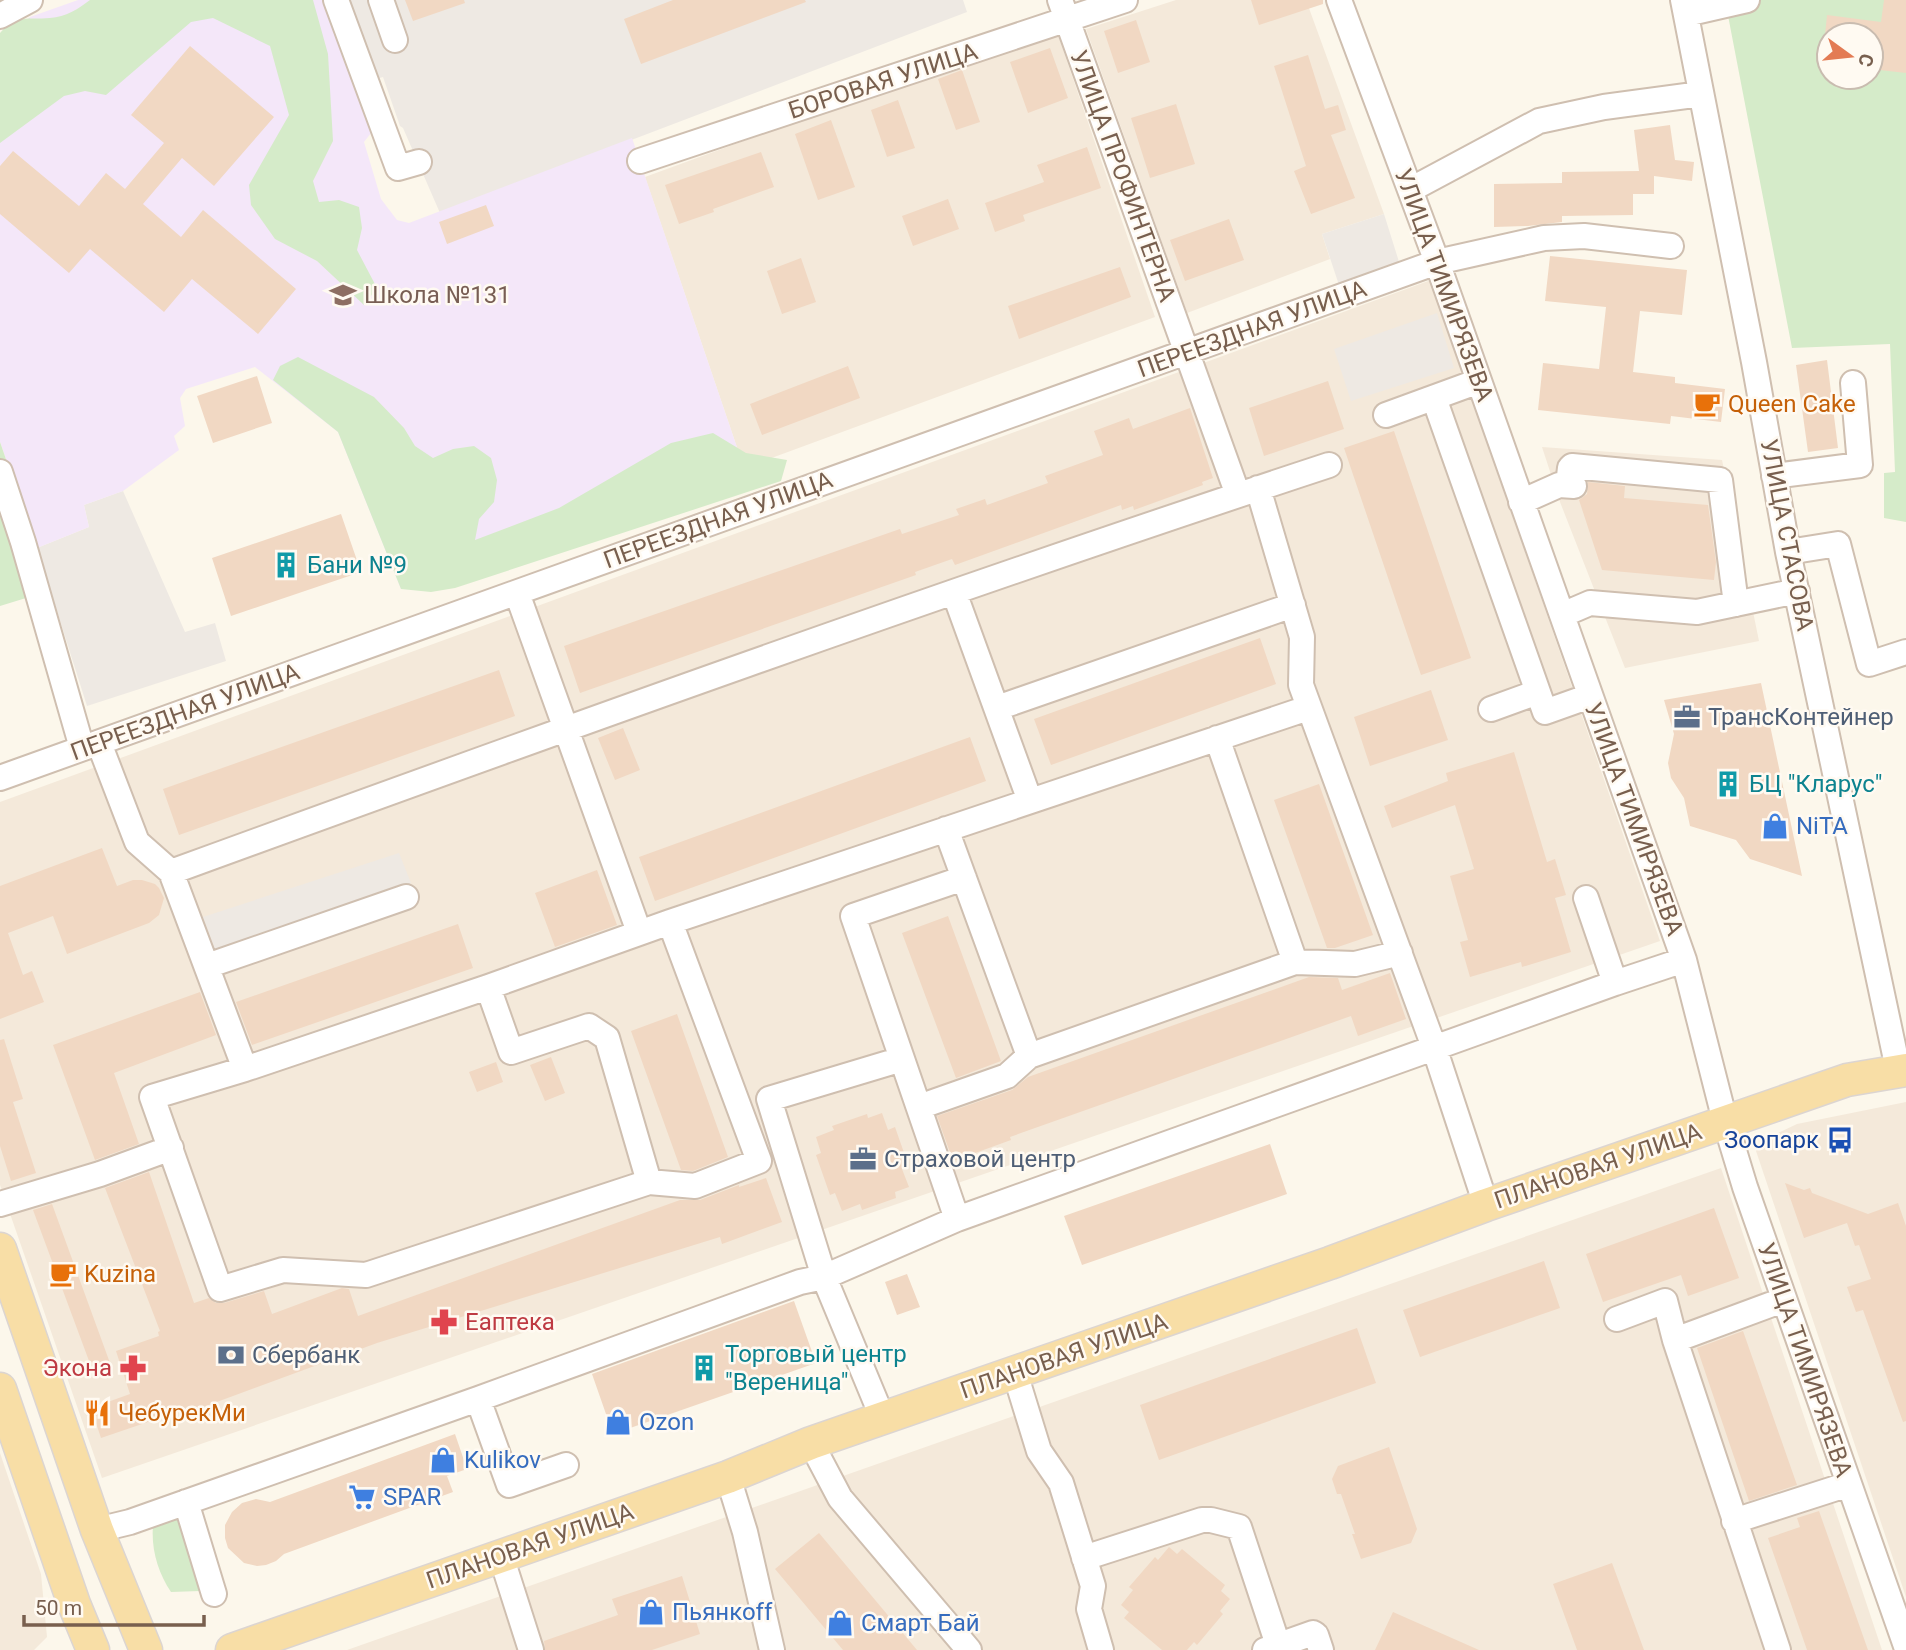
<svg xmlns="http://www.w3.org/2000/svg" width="1906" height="1650" viewBox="0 0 1906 1650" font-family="Roboto,sans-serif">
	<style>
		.residential { fill: #f4e9da }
		.industrial { fill: #eee9e3 }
		.education { fill: #f4e7f9 }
		.green { fill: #d5ebc9; fill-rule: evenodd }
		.building { fill: #f1d8c3 }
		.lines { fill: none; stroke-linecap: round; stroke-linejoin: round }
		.minor-casing { stroke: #cfbfb0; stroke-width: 28 }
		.major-casing { stroke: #dcd5d1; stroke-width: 35 }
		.minor { stroke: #fff; stroke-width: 24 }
		.major { stroke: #f8dea6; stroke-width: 32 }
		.labels { text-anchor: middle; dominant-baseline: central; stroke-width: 5; stroke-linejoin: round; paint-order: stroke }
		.street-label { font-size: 24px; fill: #785f4e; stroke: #fffaf2 }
		.education-label { font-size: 24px; fill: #785e54; stroke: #fffaf2; text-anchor: start }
		.food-label { font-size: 24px; fill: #c56008; stroke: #fffaf2; text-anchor: start }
		.culture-label { font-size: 24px; fill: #0d838f; stroke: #fffaf2; text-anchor: start }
		.service-label { font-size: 24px; fill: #4e5e75; stroke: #fffaf2; text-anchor: start }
		.shop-label { font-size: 24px; fill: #366cbe; stroke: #fffaf2; text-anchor: start }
		.transit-label { font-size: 24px; fill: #164399; stroke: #fffaf2; text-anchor: end }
		.health-label { font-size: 24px; fill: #be3a42; stroke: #fffaf2; text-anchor: start }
	</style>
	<rect width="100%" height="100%" fill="#fcf7eb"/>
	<path class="residential" d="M1176,0H1306L1384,214L1322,234L1330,259L1187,313L1086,29Z
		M1058,35L1155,317L744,468L645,177L848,103Z
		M1431,280L1660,941L102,1478L0,1185V802Z
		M1542,447L1722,460L1759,641L1625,668L1560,502Z
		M1906,1102V1597L1756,1151L1763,1140L1797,1124Z
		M1721,1168L1882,1650H347Z
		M0,1453L41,1574L47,1637L34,1650H0Z"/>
	<path class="industrial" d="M350,0H963L967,12L440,213L403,128L400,126L383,77L376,79Z
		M1384,214L1400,265L1339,285L1322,234Z
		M1437,313L1454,368L1351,401L1334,349Z
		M123,491L185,632L215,623L226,661L87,706L37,548L89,527L84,505Z
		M399,853L411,883L215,949L203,917Z"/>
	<path class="education" d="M78,0H327L375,128L364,142L381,199L397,220L409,223L632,138L744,468L401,589L338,432L255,367L186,389L180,398L185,426L174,436L179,450L123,491L84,505L89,527L37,548L0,442V41L30,17Z"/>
	<path class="green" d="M90,0H313L328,54L333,141L313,181L319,202L339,200L359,207L362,228L357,250L377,288L364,305L317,261L275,239L251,205L249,185L289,115L270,46L213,18L191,22L106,95L85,91L64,96L0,143V33C17,14 27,20 50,18C66,17 78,9 90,0Z
		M1725,0H1906V522L1884,518V473L1895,472L1890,344L1792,348ZM1829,35H1871V77H1829Z
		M298,357L374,397L404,428L415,446L433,458L453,449L474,446L491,458L497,480L494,502L479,519L475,540L559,508L671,443L713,433L746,453L787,460L781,481L455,588L431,592L401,589L338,432L273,380L280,366Z
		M0,442L45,572L23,580L26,598L0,606Z
		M177,1514L200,1591L171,1592C158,1572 151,1550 153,1525Z"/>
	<path class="building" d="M405,0H464L465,3L413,21Z
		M673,0H805L806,2L641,64L624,19Z
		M1251,0H1323V4L1259,25Z
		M1884,0H1906V73L1871,69V35H1825L1827,15L1881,22Z
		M1136,20L1150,62L1118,73L1104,31Z
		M190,46L274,117L214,186L182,158L143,204L181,237L203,210L296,289L258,334L192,279L164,312L90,249L69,273L0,214V166L13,151L79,206L106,173L125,189L164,143L131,115Z
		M1050,48L1068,98L1028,113L1010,62Z
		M1308,55L1325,109L1338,105L1346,130L1331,135L1355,198L1311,214L1294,171L1306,166L1274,66Z
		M962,70L980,122L956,130L938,79Z
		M898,100L915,148L887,157L871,110Z
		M1176,104L1195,164L1150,178L1131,118Z
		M831,120L855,187L818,200L795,134Z
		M1670,125L1675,160L1694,162L1692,181L1654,176V194H1633V215L1562,216V222L1528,226L1494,227V184L1562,183V172L1639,171L1634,130Z
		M1087,147L1101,188L1023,215L1025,221L995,232L985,203L1044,182L1037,165Z
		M761,152L774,187L713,209L714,212L679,224L665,185Z
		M948,199L959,229L913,246L902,216Z
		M486,205L494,226L447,244L439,222Z
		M1229,219L1244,260L1185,281L1170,240Z
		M1550,256L1687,270L1682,315L1640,311L1633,372L1675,377V383L1725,389L1721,422L1671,416L1670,424L1538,410L1543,363L1599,369L1606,307L1545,301Z
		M801,258L816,302L782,314L767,271Z
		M1120,267L1131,297L1019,339L1008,306Z
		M1827,360L1838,448L1808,452L1796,365Z
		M848,366L860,398L762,435L750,404Z
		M257,376L272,423L213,443L197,396Z
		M1328,381L1344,429L1264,456L1249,408Z
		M1190,408L1213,478L1202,482L1203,485L1134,510L1133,506L1122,510L1121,505L955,565L952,559L915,572L916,575L580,693L564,646L900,529L902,534L959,515L956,509L985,499L987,505L1048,483L1045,476L1103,455L1094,431L1129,418L1133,429Z
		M1394,431L1471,658L1421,675L1344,448Z
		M1588,482L1625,486L1624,498L1708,505L1716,562L1714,580L1602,570L1579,500L1587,494Z
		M341,514L361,572L231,616L212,558Z
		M1260,638L1276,684L1051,765L1034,719Z
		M499,670L515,716L179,835L163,789Z
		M1761,683L1802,876L1750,859L1736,840L1690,826L1684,798L1671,778L1668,763L1674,734L1664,700Z
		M1431,690L1448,740L1370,766L1354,717Z
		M623,728L640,770L615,780L598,738Z
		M970,737L986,781L655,901L639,857Z
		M1514,752L1547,862L1555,859L1566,895L1555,898L1571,952L1522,967L1521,962L1470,977L1460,942L1468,940L1450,876L1474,869L1455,805L1392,828L1384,806L1448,781L1446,773Z
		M1319,784L1373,935L1335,948H1327L1274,800Z
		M102,848L117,886L133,880H142L155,884L159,888L164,898L159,915L149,923L67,954L53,916L8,933L23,975L32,971L44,1002L0,1019V886Z
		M597,870L617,925L555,947L535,893Z
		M948,916L1001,1061L956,1078L902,933Z
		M458,924L473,968L252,1045L236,1002Z
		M1390,973L1406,1019L1358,1036L1351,1016L1010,1137L1011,1140L953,1161L937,1116L1012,1090L1028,1077L1309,977L1338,978L1342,990Z
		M200,992L216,1035L114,1073L139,1144L95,1160L53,1045Z
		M677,1014L728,1157L693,1171L681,1170L631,1031Z
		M4,1039L23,1099L13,1102L36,1173L11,1181L0,1146V1040Z
		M551,1057L565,1093L545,1101L530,1065Z
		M496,1062L503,1082L477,1092L469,1072Z
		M882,1113L888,1130L895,1127L909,1167L902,1169L909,1187L895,1192L896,1198L862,1210L860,1204L842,1211L835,1193L830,1195L816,1155L821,1153L816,1137L834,1130L832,1126L867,1114L868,1118Z
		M1270,1144L1287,1194L1082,1265L1064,1216Z
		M149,1172L194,1303L209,1298L216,1303H224L264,1291L272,1314L342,1288L349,1289L358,1316L680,1200H700L739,1185V1187L766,1178L782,1222L722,1244L720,1237L377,1343L187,1413L186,1409L101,1438L91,1408L130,1394L116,1351L159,1336L158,1332L160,1331L105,1188Z
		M1785,1183L1804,1190L1810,1188L1812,1193L1868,1214L1898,1203L1906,1226V1421L1903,1422L1863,1310L1856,1312L1847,1287L1871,1279L1859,1245L1855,1246L1847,1223L1804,1238Z
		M52,1204L110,1363L92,1369L33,1210Z
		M1714,1208L1739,1278L1688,1296L1681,1275L1603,1302L1586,1254Z
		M1544,1261L1560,1308L1420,1357L1403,1310Z
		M907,1274L920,1307L897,1315L885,1282Z
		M794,1301L816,1363L613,1434L592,1374Z
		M1357,1328L1376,1383L1159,1460L1140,1405Z
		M1743,1331L1797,1485L1749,1501L1697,1348Z
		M455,1434L467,1469L447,1476L453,1492L284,1554L276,1561L266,1565L257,1566L244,1563L228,1548L225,1538V1525L232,1512L242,1503L256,1499L270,1502Z
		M1389,1447L1417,1529L1411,1543L1361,1559L1352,1534H1355L1341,1494H1337L1332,1479L1338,1466Z
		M1819,1511L1868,1650H1807L1768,1538L1800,1527L1797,1518Z
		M819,1533L917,1650H843L775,1569Z
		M1169,1547L1177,1554L1182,1549L1225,1585L1221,1591L1230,1599L1220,1611L1223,1614L1197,1645L1194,1642L1187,1650H1162L1124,1618L1129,1612L1121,1605L1133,1590L1129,1587L1155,1557L1158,1560Z
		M1612,1563L1644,1650H1577L1553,1584Z
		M682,1576L700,1634L652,1650H545L544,1641L618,1615L612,1599Z
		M1393,1612L1479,1650H1375Z"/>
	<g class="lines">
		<g class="minor-casing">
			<path id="minor" d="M336,0L398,168L419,162
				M381,0L395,40
				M1060,0L1238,495
				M1339,0L1437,262L1684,960L1725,1121L1745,1187L1906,1646
				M1683,0L1754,362L1788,552L1898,1069
				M1686,14L1747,0
				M0,16L30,0
				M640,161L1125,0
				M1410,190L1539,121L1604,107L1701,94
				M1434,398L1545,712L1590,696
				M1386,415L1479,381
				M0,472L23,542L82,748
				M1774,476L1860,465L1853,383
				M1568,485L1570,468L1572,466L1720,480L1736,604
				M1258,488L1302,637L1301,685L1434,1047L1486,1205
				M1521,502L1559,485L1574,486
				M1788,552L1838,544L1869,664L1906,652
				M954,592L1030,801
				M517,593L639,932
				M1562,615L1590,603L1697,612L1797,591
				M997,708L1293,605
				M1491,709L1538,692
				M1217,738L1295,962
				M99,743L137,842L171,872L245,1069
				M0,778L1437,262L1544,238L1584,236L1671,246
				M946,829L1029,1056L1295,962L1355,964L1400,953
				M171,872C555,732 940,593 1329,465
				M1586,898L1615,983
				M670,922L759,1161L695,1186L649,1182L366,1275L283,1270L220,1289L152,1097L245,1069L488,987L670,922L1308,708
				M207,966L406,897
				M488,987L511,1052L589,1026L607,1038L649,1182
				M919,1107L1007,1076L1029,1056
				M0,1204L100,1174L171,1148
				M957,1219L853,916L964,878
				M1617,1319L1665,1301L1675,1340L1778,1650
				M1675,1340L1783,1300
				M1015,1373L1039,1451L1061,1483L1093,1586L1089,1609L1101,1650
				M478,1399L509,1485L566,1465
				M883,1419L824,1277L769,1099L902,1059
				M811,1443L840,1498L969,1650
				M728,1477L745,1532L772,1650
				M186,1502L214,1594
				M1734,1521L1849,1484
				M97,1530L130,1522L478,1399L800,1282L824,1277L957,1219L1615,983L1684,960
				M501,1556L531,1650
				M1084,1558L1202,1520H1211L1239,1527L1278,1645
				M1265,1650L1313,1633L1316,1635L1321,1650"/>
		</g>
		<g class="major-casing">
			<path id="major" d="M0,1249L97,1530L146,1650
				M0,1389L74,1604L93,1650
				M232,1650L728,1477L811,1443L1330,1263L1486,1205L1847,1080L1906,1070"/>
		</g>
		<use href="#minor" class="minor"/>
		<use href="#major" class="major"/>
	</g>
	<defs>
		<g id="school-bare" transform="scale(2.1)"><path d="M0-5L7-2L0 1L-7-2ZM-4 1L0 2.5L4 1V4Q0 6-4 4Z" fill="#8d6e63" stroke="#fffaf2" stroke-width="2.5" paint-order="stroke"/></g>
		<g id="cafe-bare" transform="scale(2.1)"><path d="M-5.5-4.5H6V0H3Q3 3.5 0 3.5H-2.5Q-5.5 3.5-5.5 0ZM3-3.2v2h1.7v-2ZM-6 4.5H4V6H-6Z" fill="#e8710a" stroke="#fffaf2" stroke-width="2.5" paint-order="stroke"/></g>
		<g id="building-bare" transform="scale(2.1)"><path d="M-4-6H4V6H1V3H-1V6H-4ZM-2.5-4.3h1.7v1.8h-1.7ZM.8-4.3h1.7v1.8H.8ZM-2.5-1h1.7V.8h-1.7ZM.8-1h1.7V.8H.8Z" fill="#0f9aa8" stroke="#fffaf2" stroke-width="2.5" paint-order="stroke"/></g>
		<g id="office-bare" transform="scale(2.1)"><path d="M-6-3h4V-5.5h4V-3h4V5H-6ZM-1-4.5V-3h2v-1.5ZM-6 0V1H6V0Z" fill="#5c6f8a" stroke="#fffaf2" stroke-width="2.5" paint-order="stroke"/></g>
		<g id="shop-bare" transform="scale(2.1)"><path d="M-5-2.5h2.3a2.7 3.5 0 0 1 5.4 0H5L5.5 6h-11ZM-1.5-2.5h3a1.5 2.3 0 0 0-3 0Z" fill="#3f7fe0" stroke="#fffaf2" stroke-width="2.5" paint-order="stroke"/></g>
		<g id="bus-bare" transform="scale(2.1)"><path d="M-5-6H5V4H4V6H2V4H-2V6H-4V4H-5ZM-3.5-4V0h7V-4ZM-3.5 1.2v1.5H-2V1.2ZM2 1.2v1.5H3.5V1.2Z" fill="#1a4fb4" stroke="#fffaf2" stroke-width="2.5" paint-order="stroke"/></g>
		<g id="pharmacy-bare" transform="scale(2.1)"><path d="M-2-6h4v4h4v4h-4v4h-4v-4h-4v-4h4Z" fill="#e0444e" stroke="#fffaf2" stroke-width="2.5" paint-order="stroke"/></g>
		<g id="bank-bare" transform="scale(2.1)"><path d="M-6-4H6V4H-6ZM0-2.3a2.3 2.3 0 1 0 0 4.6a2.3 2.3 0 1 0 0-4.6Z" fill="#5c6f8a" stroke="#fffaf2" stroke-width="2.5" paint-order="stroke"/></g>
		<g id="restaurant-bare" transform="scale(2.1)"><path d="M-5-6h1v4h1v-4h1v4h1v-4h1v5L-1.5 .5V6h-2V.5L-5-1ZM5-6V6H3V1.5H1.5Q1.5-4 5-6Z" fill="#e8710a" stroke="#fffaf2" stroke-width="2.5" paint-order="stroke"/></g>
		<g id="supermarket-bare" transform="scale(2.1)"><path d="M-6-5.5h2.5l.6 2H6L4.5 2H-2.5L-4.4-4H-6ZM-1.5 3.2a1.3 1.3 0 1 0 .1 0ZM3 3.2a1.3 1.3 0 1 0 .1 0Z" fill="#3f7fe0" stroke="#fffaf2" stroke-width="2.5" paint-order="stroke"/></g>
	</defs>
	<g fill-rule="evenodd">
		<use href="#school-bare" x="343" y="295"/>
		<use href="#cafe-bare" x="1707" y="404"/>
		<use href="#building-bare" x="286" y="565"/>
		<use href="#office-bare" x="1687" y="717"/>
		<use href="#building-bare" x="1728" y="784"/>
		<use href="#shop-bare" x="1775" y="826"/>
		<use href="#bus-bare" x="1840" y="1140"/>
		<use href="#office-bare" x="863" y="1159"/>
		<use href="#cafe-bare" x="63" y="1274"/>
		<use href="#pharmacy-bare" x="444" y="1322"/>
		<use href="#bank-bare" x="231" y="1355"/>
		<use href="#pharmacy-bare" x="133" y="1368"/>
		<use href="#building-bare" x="704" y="1368"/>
		<use href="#restaurant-bare" x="97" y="1413"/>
		<use href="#shop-bare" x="618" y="1422"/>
		<use href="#shop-bare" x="443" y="1460"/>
		<use href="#supermarket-bare" x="362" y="1497"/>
		<use href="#shop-bare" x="651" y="1612"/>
		<use href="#shop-bare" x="840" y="1623"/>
	</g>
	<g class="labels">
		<g class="street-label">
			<text transform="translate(883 81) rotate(-18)">БОРОВАЯ УЛИЦА</text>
			<text transform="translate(1123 176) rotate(70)">УЛИЦА ПРОФИНТЕРНА</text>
			<text transform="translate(1444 285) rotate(70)">УЛИЦА ТИМИРЯЗЕВА</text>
			<text transform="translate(1252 329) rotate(-20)">ПЕРЕЕЗДНАЯ УЛИЦА</text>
			<text transform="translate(718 520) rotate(-20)">ПЕРЕЕЗДНАЯ УЛИЦА</text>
			<text transform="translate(1787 535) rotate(79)">УЛИЦА СТАСОВА</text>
			<text transform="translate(185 712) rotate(-20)">ПЕРЕЕЗДНАЯ УЛИЦА</text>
			<text transform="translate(1634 819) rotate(70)">УЛИЦА ТИМИРЯЗЕВА</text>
			<text transform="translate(1598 1166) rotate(-19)">ПЛАНОВАЯ УЛИЦА</text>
			<text transform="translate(1064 1356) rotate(-19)">ПЛАНОВАЯ УЛИЦА</text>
			<text transform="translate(1805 1360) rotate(71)">УЛИЦА ТИМИРЯЗЕВА</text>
			<text transform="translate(530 1546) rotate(-19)">ПЛАНОВАЯ УЛИЦА</text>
		</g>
		<g class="education-label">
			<text x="364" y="295">Школа №131</text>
		</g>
		<g class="food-label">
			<text x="1728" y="404">Queen Cake</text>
			<text x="84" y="1274">Kuzina</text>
			<text x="118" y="1413">ЧебурекМи</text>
		</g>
		<g class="culture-label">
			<text x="307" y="565">Бани №9</text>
			<text x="1749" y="784">БЦ "Кларус"</text>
			<text x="725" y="1354">Торговый центр<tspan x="725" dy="28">"Вереница"</tspan></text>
		</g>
		<g class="service-label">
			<text x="1708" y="717">ТрансКонтейнер</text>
			<text x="884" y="1159">Страховой центр</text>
			<text x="252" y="1355">Сбербанк</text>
		</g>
		<g class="shop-label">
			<text x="1796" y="826">NiTA</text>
			<text x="639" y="1422">Ozon</text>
			<text x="464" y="1460">Kulikov</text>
			<text x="383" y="1497">SPAR</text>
			<text x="672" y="1612">Пьянкоff</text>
			<text x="861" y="1623">Смарт Бай</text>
		</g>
		<g class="transit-label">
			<text x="1819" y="1140">Зоопарк</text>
		</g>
		<g class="health-label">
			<text x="465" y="1322">Еаптека</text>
			<text x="112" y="1368" text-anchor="end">Экона</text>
		</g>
	</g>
	<g transform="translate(1850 56) rotate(105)"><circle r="33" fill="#fffaf2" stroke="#c9bcb0" stroke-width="2"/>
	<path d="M0-5L12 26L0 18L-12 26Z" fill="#e37b54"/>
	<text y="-10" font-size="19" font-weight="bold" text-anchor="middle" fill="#785f4e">С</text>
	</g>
	<path d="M24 1615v10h180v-10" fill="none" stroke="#785f4e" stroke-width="3.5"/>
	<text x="35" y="1615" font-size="21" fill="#785f4e" stroke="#fffaf2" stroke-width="5" paint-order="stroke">50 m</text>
</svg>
